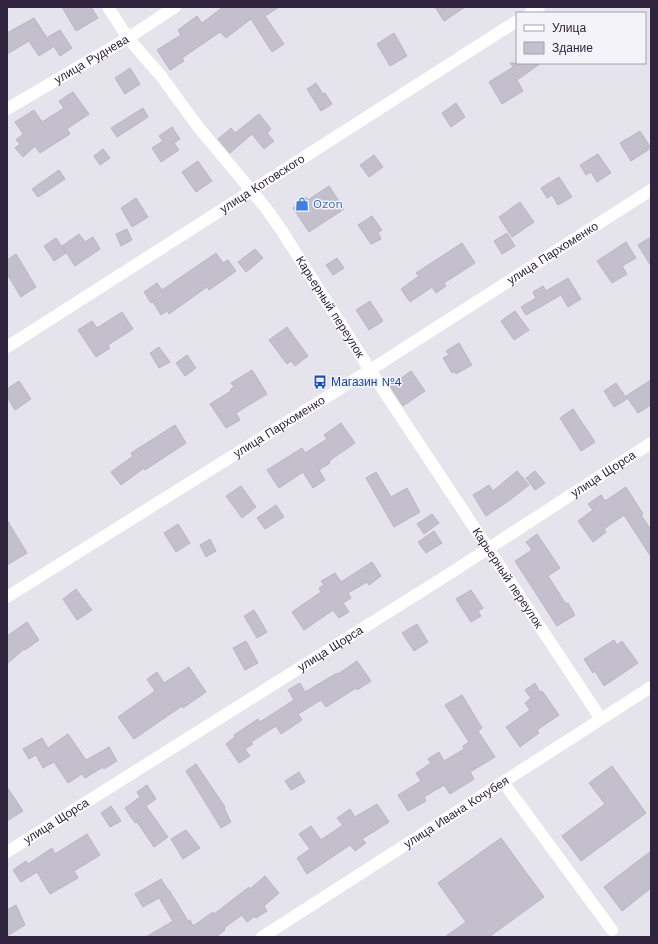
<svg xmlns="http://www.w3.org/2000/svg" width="658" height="944" viewBox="0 0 658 944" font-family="'Work Sans',sans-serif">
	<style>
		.building { fill: #c3bfcd; stroke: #bab5c5 }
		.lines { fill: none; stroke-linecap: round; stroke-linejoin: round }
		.minor { stroke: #fff; stroke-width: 12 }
		.labels { text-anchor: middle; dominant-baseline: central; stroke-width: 3; stroke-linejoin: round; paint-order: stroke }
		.street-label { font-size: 12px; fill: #2f233d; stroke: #f4f3f9 }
		.shop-label { font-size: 12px; fill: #366cbe; stroke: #f4f3f9; text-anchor: start }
		.transit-label { font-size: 12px; fill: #164399; stroke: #f4f3f9; text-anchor: start }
	</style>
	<rect width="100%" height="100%" fill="#e5e3ec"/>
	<path class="building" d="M62,7H91L98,18L76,31Z
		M223,7H279L265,16L284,44L272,52L251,19L226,38L220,32L182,58L184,61L170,70L157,50L181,35L178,30L197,16L202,23Z
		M435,7H465L444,21Z
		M34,18L53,47L39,56L29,41L7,54V33Z
		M60,30L72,48L60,56L48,37Z
		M394,33L407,56L390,66L377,44Z
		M510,63H541L517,80L523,91L502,104L489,82L513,67Z
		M130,68L140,84L125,94L115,78Z
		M316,83L323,94L325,93L332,104L321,111L307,89Z
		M73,92L89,114L67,129L70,134L40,153L35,146L23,157L15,148L20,144L16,140L23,134L15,122L34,110L42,122L64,108L59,101Z
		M456,103L465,117L451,127L442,113Z
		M143,108L148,117L117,137L111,128Z
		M259,114L271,129L267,133L274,141L264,149L252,134L230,153L218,139L231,128L235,133Z
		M172,127L180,139L174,143L179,150L161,162L152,148L163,141L159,136Z
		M640,131L651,148L631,161L620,143Z
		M103,149L110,158L100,165L94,156Z
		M598,154L611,173L597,182L591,172L586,175L580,165Z
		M374,155L383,167L369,177L360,165Z
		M198,161L212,181L196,192L182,172Z
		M59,170L65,179L38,197L32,189Z
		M559,177L572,197L558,205L552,195L547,198L541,188Z
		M329,186L344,209L309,232L293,208L296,206L295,204L306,197L308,200Z
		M136,198L148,217L132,227L121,208Z
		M520,202L534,222L512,237L499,217Z
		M372,216L382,230L378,232L381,239L371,244L358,225Z
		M127,229L132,240L121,246L116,234Z
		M507,233L515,246L502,254L494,241Z
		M79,234L85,242L93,237L100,249L75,266L62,246Z
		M651,237V266L638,245Z
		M56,238L66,253L54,261L44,246Z
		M626,242L636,258L622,266L627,274L612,283L597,261Z
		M462,243L475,263L444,283L446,286L436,293L432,287L410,302L401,289L419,276L416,273Z
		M255,249L263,258L246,272L238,262Z
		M216,253L223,263L228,260L236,271L209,290L207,287L169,314L167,311L161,315L153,302L151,303L144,292L157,283L162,290Z
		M16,254L36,287L21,297L7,274V260Z
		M337,258L344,268L333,275L326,265Z
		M568,278L581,299L568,307L561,295L526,315L521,307L536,298L533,292L543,286L546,291Z
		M370,301L383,321L369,330L356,310Z
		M515,311L529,330L514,340L501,321Z
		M122,312L133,329L108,345L110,348L96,357L78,330L92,321L97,328Z
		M287,327L308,356L295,366L291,361L287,364L269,340Z
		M459,343L472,365L456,374L455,371L452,373L443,358L449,355L446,351Z
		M159,347L170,362L159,368L150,353Z
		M187,355L196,368L185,376L176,363Z
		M252,370L267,394L236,413L240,420L226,428L210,404L231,391L230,390L234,387L231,383Z
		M411,371L425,391L403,406L390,386Z
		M651,380V405L638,413L626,396Z
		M19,381L31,399L15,410L7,397V389Z
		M616,383L627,399L614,407L604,391Z
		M573,409L595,442L581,451L560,418Z
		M341,423L355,443L329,461L330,463L319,470L325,480L313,488L303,472L279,488L267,470L302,448L305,453L327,439L324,435Z
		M175,425L186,443L145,470L144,468L121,485L111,472L133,456L131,453Z
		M517,471L529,485L510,500L486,516L473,495L489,485L493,491Z
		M535,471L545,483L535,490L526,478Z
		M376,472L391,497L407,488L420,512L394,527L366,478Z
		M241,486L256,507L242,518L226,496Z
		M626,487L643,514L641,515L651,530V557L624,515L604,529L606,532L593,542L578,521L593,510L588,504L601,495L605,501Z
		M276,505L284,517L265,529L257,518Z
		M432,514L439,523L424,534L417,524Z
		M7,520L27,553L7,565Z
		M178,524L190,543L176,552L164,533Z
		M434,531L442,543L426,553L418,542Z
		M537,534L560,568L548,576L566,604L568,603L575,615L557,626L515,561L532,550L526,542Z
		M210,539L216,551L206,557L200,545Z
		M372,562L381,576L369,585L367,582L348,593L351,598L343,603L349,612L339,618L333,610L304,630L292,612L321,592L319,588L324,585L321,581L335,573L341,582Z
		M76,589L92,610L77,620L63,599Z
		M471,590L483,608L478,611L481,616L471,622L456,599Z
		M254,610L267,632L257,638L244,616Z
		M27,622L39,640L25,650L24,649L7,664V636Z
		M417,624L428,642L414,651L402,633Z
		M614,640L617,645L622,641L638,663L604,686L595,671L593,673L584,659Z
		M246,641L258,663L245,670L233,648Z
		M357,661L371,681L357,690L356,688L326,707L321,700L298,714L302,720L281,734L276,726L251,742L253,744L245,749L250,756L239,763L226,744L235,737L234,735L258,719L260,722L294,700L288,690L300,683L305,692L337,673L338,674Z
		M189,667L206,692L183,708L182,706L134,739L118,717L155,691L147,679L157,672L164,683Z
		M535,683L540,692L542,691L559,715L537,730L539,733L520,747L506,727L530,710L525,703L531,698L525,690Z
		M462,695L482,728L478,731L495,757L470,772L474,779L450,794L444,785L424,797L426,801L408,811L398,795L421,781L416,773L431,763L428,759L439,752L444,761L464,749L463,746L469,742L445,705Z
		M68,734L86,760L109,747L117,761L104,769L103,767L85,778L82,774L68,783L54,762L43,768L36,755L29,759L23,749L42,738L48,748Z
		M196,764L225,807L224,808L231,822L221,828L186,771Z
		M612,766L646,813L581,861L562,836L605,804L589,783Z
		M299,772L305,782L291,790L285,781Z
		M147,785L156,799L146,806L168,837L154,847L137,822L135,823L125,808L140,797L137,792Z
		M7,787L23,811L7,821Z
		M377,804L389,822L362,839L366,843L355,851L350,845L307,874L297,858L310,849L299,834L311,826L321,840L343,825L337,818L350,809L355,817Z
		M111,806L121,821L110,827L101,813Z
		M186,830L200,848L183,859L171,839Z
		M87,834L100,855L74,871L78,878L50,894L37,872L21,882L13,870L26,861L28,864L52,848L55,854Z
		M501,838L544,897L489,937H445L466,922L438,883Z
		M651,851V888L622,911L604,887Z
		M265,876L279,893L264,906L267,911L256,918L255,916L247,922L242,915L224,928L225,930L216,937H146L173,921L159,898L143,907L135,894L161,879L168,890H169L188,921L190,920L193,926L213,912L214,914L249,887L250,889Z
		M16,905L25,925L7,936V910Z"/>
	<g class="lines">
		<g class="minor">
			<path id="s1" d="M108,7L128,38L161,76L199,128L265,207L282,231L370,370L601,719"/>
			<path d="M530,13L539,7"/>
			<path id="s2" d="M7,109L128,38L175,7"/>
			<path id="s3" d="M7,347L517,21"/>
			<path id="s4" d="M7,597L370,370L651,190"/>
			<path d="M503,782L612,930"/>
			<path id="s5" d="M7,852L449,574L651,443"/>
			<path id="s6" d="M262,937L651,687"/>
		</g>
	</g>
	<defs>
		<g id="shop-bare" transform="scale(1.08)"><path d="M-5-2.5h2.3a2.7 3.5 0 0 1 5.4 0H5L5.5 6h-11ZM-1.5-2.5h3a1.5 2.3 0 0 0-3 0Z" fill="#3f7fe0" stroke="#f4f3f9" stroke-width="2.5" paint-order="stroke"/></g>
		<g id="bus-bare" transform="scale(1.08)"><path d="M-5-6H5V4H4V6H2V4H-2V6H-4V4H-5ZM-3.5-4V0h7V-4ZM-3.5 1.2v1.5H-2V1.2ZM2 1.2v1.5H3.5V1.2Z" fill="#1a4fb4" stroke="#f4f3f9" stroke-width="2.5" paint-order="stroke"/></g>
	</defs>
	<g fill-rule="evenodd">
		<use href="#shop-bare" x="302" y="204"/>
		<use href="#bus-bare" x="320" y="382"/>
	</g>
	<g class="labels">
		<g class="street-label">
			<text stroke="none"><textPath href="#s2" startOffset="98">улица Руднева</textPath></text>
			<text stroke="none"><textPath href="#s3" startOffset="303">улица Котовского</textPath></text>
			<text stroke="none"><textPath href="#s4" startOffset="645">улица Пархоменко</textPath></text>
			<text stroke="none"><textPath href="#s1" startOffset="374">Карьерный переулок</textPath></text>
			<text stroke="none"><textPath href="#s4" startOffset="321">улица Пархоменко</textPath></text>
			<text stroke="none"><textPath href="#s5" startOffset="706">улица Щорса</textPath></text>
			<text stroke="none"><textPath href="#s1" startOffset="698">Карьерный переулок</textPath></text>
			<text stroke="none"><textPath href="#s5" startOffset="382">улица Щорса</textPath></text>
			<text stroke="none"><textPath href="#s6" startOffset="231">улица Ивана Кочубея</textPath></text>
			<text stroke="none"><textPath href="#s5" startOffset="58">улица Щорса</textPath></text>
		</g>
		<g class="shop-label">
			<text x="313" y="204">Ozon</text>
		</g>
		<g class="transit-label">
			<text x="331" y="382">Магазин №4</text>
		</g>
	</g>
	<rect width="658" height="944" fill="none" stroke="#2f233d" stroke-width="16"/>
	<rect x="516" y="12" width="130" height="52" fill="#f4f3f9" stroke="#a5a0ae"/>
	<rect x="524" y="25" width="20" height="6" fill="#ffffff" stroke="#a5a0ae"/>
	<text x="552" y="32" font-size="12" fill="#2f233d">Улица</text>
	<rect x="524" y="42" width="20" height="12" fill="#c3bfcd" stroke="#a5a0ae"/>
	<text x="552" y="52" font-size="12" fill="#2f233d">Здание</text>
</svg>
